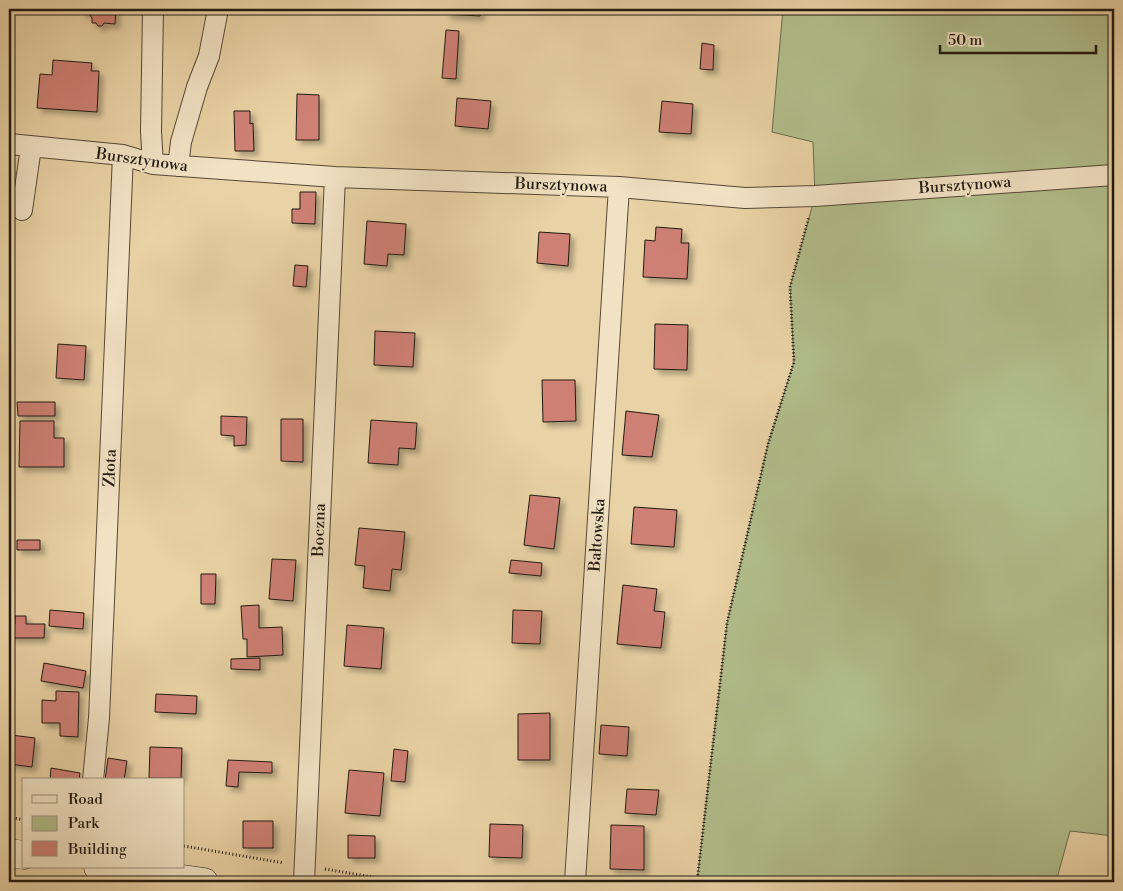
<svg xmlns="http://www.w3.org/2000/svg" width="1123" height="891" viewBox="0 0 1123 891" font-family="'Libre Bodoni',serif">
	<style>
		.green { fill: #b1bd8b; stroke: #6a6c4e }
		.building { fill: #ce8075; stroke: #221a11; filter: url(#shadow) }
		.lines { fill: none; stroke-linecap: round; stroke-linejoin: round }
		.minor-casing { stroke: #544836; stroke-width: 22 }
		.secondary-casing { stroke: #221a11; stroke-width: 29 }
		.path { stroke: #221a11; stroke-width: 3; stroke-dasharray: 1 2.5; stroke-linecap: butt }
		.minor { stroke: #f1e2c4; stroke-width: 20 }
		.secondary { stroke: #f1e2c4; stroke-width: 28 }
		.labels { text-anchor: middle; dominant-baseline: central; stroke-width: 4.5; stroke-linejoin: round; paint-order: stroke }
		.street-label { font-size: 16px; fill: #221a11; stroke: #f1e2c4 }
	</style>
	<defs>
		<filter id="shadow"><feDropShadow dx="4.5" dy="4.5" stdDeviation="2.5" flood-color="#0004"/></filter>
	</defs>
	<rect width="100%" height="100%" fill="#e9d2a5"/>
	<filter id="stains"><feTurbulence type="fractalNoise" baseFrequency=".004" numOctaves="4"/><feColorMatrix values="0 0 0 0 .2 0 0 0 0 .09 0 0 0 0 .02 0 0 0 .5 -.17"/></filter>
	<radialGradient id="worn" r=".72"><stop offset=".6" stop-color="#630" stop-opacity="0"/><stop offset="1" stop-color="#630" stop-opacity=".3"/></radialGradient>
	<path class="green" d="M783,9H1114V836L1070,831L1056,882H697L727,623L768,444L794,362L790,287L815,196L813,142L772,132Z"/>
	<path class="building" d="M81,9H116L115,24L104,23L102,26H98L96,23H92V18L89,14L81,13Z
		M446,9H480V16L446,14Z
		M446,30L459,31L456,79L442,78Z
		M702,43L714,45L713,70L700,69Z
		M53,60L92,63L91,71H99L97,112L37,108L40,74L52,75Z
		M297,94L319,95V140H296Z
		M457,98L491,101L488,129L455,126Z
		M662,101L693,104L691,134L659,132Z
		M234,111H250V124L253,123L254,151H235Z
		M9,168H11L10,198H9Z
		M300,192H316L315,224L292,223V209H300Z
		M367,221L406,224L404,255L388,254L387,266L364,264Z
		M656,227L682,229L681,243H689L687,279L643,277L645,240L655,241Z
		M539,232L570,234L568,266L537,263Z
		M295,265L308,266L306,287L293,286Z
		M655,324L688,325L687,370L654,369Z
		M375,331L415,333L413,367L374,365Z
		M58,344L86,346L84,380L56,378Z
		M542,380H575L576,421L543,422Z
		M17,402H55V416H18Z
		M626,411L659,415L652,457L622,455Z
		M221,416L247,417L246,445L234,446V436L221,435Z
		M281,419H303V462L281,461Z
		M371,420L417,423L415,449L399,448L398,465L368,463Z
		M20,421H54V438H64V467H19Z
		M530,495L560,498L554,549L524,545Z
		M634,507L677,510L674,547L631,544Z
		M359,528L405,532L401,570L392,569L390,591L363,588L365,566L355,565Z
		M17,540H40V550H17Z
		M272,559L296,560L293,601L269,599Z
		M511,560L542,563L541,576L509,573Z
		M201,574H216L215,604H201Z
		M623,585L657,589L654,611L665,612L661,648L617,644Z
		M259,605V628L282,627L283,655L247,657V639H243L241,606Z
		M50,610L84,613L83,629L49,626Z
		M513,610L542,611L540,644L512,643Z
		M15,616H26V624H45L44,638H9V624H15Z
		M347,625L384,628L381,669L344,666Z
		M260,658V670L231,669V659Z
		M44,663L86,671L83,688L41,681Z
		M56,691L79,692L78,737L60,736V723H42V700L56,701Z
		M156,694L197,696L196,714L155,712Z
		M550,713V760H518V714Z
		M601,725L629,727L627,756L599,754Z
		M11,735L35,738L32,767L9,764Z
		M150,747L182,748L181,778H149Z
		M394,749L408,751L405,782L391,781Z
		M108,758L127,761L124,780H105Z
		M228,760L272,762V773L239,772L238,787L226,786Z
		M51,768L80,773L79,780H50Z
		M349,770L384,773L380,816L345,813Z
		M627,789L659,790L656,815L625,813Z
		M243,821H273V848H243Z
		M490,824L523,825L522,858L489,857Z
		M611,825L644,826V870L610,869Z
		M348,835L375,836V858H348Z"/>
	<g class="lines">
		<g class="minor-casing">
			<path id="minor" d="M9,144L123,155L153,164L335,177L619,187L745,198L815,196L1114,175
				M153,164L151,132L153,9
				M178,166L181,142L197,87L209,56L218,9
				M22,210L31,147
				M93,780L99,718L123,155
				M304,882L335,177
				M575,882L619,187"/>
		</g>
		<g class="secondary-casing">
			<path id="secondary" d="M9,853L24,855
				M98,867L204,882"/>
		</g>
		<path class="path" d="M9,817L24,820
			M184,846L284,863
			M325,869L402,882
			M9,881L16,882
			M697,882L727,623L768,444L794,362L790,287L809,216"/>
		<use href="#minor" class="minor"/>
		<use href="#secondary" class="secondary"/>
	</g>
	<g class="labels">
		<g class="street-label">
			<text transform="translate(142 160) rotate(8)">Bursztynowa</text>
			<text transform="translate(561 185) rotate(2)">Bursztynowa</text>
			<text transform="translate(965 185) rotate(-4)">Bursztynowa</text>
			<text transform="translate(110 468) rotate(-88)">Złota</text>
			<text transform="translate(319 530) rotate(-88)">Boczna</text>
			<text transform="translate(597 535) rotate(-86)">Bałtowska</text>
		</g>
	</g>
	<rect width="1123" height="891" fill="none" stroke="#e9d2a5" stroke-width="30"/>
	<rect x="10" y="10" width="1103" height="871" fill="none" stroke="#221a11" stroke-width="2.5"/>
	<rect x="15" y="15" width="1093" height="861" fill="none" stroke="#221a11"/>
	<rect x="22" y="778" width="162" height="90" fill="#f1e2c4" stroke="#9e927c"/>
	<rect x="32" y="795" width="25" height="8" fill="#f1e2c4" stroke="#9e927c"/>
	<text x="68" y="804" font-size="15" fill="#221a11">Road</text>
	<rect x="32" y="816" width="25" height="15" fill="#b1bd8b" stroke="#9e927c"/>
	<text x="68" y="828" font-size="15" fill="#221a11">Park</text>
	<rect x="32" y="841" width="25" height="15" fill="#ce8075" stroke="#9e927c"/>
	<text x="68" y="854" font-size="15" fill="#221a11">Building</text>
	<path d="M940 45v8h156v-8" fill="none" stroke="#221a11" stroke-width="2.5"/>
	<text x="948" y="45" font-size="15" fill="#221a11" stroke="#f1e2c4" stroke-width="4" paint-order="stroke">50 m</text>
	<rect width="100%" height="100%" filter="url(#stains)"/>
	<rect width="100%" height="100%" fill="url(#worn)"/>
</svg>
